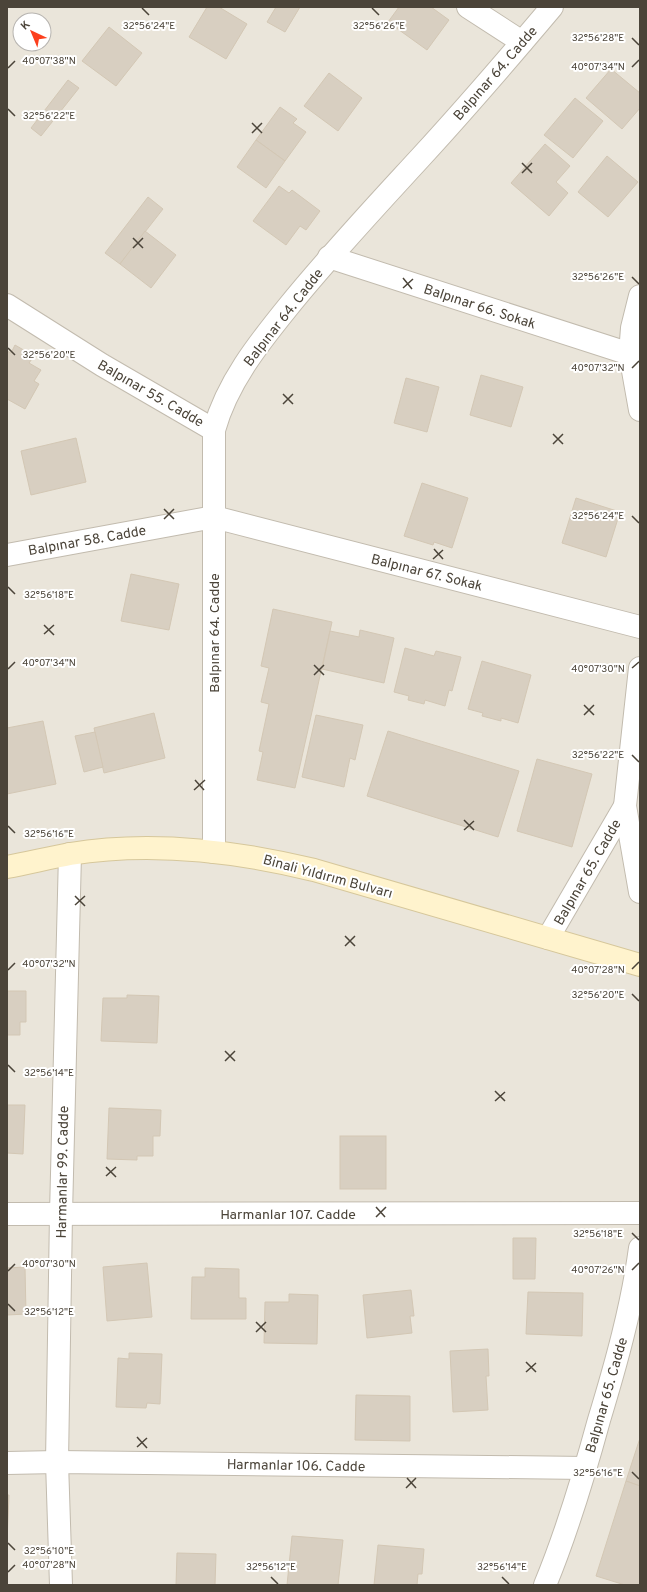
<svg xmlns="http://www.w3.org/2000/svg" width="647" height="1592" font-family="Overpass,sans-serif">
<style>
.residential{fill:#eae5da;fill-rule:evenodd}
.building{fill:#d8cfc1;stroke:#d3c7b4}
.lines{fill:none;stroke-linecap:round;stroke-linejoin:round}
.minor-casing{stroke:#c2bbae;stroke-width:24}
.tertiary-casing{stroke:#c2bbae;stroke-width:24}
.secondary-casing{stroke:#d6c79b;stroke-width:24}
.minor{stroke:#fff;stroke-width:22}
.tertiary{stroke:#fff;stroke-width:22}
.secondary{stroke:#fff3cd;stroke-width:22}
.ticks{fill:none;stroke:#4b4439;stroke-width:1.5}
.labels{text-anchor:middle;stroke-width:4;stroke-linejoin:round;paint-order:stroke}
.street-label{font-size:14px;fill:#4b4439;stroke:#fff}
.ticks-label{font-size:10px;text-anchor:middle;fill:#4b4439;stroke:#fff;stroke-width:4;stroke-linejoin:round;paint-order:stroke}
</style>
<rect width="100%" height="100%" fill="#f6f3ec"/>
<path class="residential" d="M7 7H640V1585H7ZM20 20H44V44H20Z"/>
<g class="building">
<path d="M207 7H219L247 24 226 59 189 37Z"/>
<path d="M276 7H300L285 32 267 22Z"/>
<path d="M399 7H431L449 20 427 50 388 22Z"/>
<path d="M109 27 142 53 116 86 82 61Z"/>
<path d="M611 69 640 93V108L622 129 586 98Z"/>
<path d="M329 73 362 98 338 131 304 106Z"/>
<path d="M68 80 79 88 41 136 31 128Z"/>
<path d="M575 98 603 121 573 158 544 135Z"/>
<path d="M280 107 297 119 293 123 306 132 285 161 256 140Z"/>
<path d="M256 140 285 161 266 188 237 167Z"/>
<path d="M545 144 570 166 556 182 568 193 549 216 511 183Z"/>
<path d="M607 156 638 182 608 217 578 192Z"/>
<path d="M279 186 289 193 292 190 320 211 306 230 300 226 286 245 253 221Z"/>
<path d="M148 197 163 209 120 264 105 253Z"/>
<path d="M145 231 176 255 151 288 120 264Z"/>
<path d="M15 345 34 356 29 363 41 370 34 381 39 384 25 409 7 399V351L11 353Z"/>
<path d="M481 375 523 387 511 427 470 415Z"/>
<path d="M406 378 439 387 427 432 394 423Z"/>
<path d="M76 438 86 482 31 495 21 451Z"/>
<path d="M422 483 468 498 452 548 434 542 433 545 404 536Z"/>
<path d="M576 498 620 512 606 557 562 543Z"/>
<path d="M131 574 179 584 169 630 121 621Z"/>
<path d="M273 609 332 622 295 788 257 780 263 752 259 751 269 704 261 702 269 668 261 666Z"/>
<path d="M360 630 394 638 384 683 322 669 330 631 359 637Z"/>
<path d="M405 648 434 656 436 651 461 657 452 691 449 690 445 706 425 700 424 704 408 700 409 696 394 692Z"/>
<path d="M482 661 531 675 518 723 501 718V721L482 716 483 713 468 709Z"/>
<path d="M154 713 165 758 104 773 94 728Z"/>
<path d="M316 715 363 725 355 760 350 758 344 787 302 777Z"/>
<path d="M43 721 56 784 7 794V728Z"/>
<path d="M388 731 519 771 498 837 367 796Z"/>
<path d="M95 732 103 767 84 772 75 736Z"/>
<path d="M537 759 592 774 572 847 517 831Z"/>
<path d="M7 991H26V1022H20V1035H7Z"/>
<path d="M127 995 159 996 157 1043 101 1041 103 998H127Z"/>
<path d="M7 1105H25L23 1154 7 1153Z"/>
<path d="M109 1108 161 1110 160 1136H153V1156H137V1160L107 1159Z"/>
<rect x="340" y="1136" width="46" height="53"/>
<path d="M513 1238H536L535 1279H513Z"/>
<path d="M147 1263 152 1317 107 1321 103 1267Z"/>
<path d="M25 1267 26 1314 7 1315V1268Z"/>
<path d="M205 1268 239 1269V1298H246V1319H191L192 1277H205Z"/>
<path d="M411 1290 414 1316H410L412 1333 367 1338 363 1295Z"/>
<path d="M528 1292 583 1293 582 1336 526 1334Z"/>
<path d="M289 1294 318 1295 317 1344 264 1343 265 1302H289Z"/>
<path d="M488 1349 489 1376H486L488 1410 453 1412 450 1351Z"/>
<path d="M129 1353 162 1354 160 1404 147 1403 146 1408 116 1407 118 1358 129 1359Z"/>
<path d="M356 1395 410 1396V1441L355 1440Z"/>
<path d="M640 1438V1486L626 1481Z"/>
<path d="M626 1481 640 1486V1585H625L596 1576Z"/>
<path d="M7 1495H9L7 1542Z"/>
<path d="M292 1536 343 1540 338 1585H287Z"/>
<path d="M378 1545 424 1549 422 1574H418L417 1585H374Z"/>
<path d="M177 1553 216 1554 215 1585H176Z"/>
</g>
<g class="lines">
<defs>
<g id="minor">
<path d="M468 7 522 42"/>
<path d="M329 257 630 354"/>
<path d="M640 296 632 328 630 354 640 410"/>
<path d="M7 555 214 517 640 627"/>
<path d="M640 668 625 806 640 892"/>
<path d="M548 938 625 806"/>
<path d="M7 1214 640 1213"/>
<path d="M7 1463 57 1462 586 1468"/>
<path d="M61 1585 57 1462 61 1214 70 854"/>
<path d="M545 1585C567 1532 584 1475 599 1420 616 1364 632 1307 640 1248"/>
</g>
<g id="tertiary">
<path d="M7 305 102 365 214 430"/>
<path d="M214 852V430C227 383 258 344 288 307 330 255 376 206 421 157 466 108 509 58 552 7"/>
</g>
<path id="secondary" d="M7 867C28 863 49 858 70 854 149 841 236 851 314 870L640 965"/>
</defs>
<use href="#minor" class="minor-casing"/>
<use href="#tertiary" class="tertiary-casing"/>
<use href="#secondary" class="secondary-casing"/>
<use href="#minor" class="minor"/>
<use href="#tertiary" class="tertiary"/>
<use href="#secondary" class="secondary"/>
</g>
<path class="ticks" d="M142 8 149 15M372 8 379 15M632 38 639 45M632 67 639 60M8 68 15 61M8 109 15 116M252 123 262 133M252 133 262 123M522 163 532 173M522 173 532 163M133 238 143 248M133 248 143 238M632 277 639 284M403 278 412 289M403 288 413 279M8 348 15 355M632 368 639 361M283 394 293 404M283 404 293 394M553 434 563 444M553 444 563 434M164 509 174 519M632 516 639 523M164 519 174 509M434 549 443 559M433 559 443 550M8 587 15 594M44 625 54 635M44 634 54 625M314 665 324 675M632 668 639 662M8 669 15 662M314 675 324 665M584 705 594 715M584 715 594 705M632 755 639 762M195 780 204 790M194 790 205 780M464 820 474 830M8 826 15 833M464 830 474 821M75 896 85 906M75 905 85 896M345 936 355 946M345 946 355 936M632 969 639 962M8 970 15 963M632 994 639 1001M225 1051 235 1061M225 1061 235 1051M8 1065 15 1072M495 1091 505 1101M495 1101 505 1092M106 1167 116 1177M106 1176 116 1167M376 1207 385 1217M376 1217 386 1207M632 1233 639 1240M632 1270 639 1263M8 1271 15 1264M8 1304 15 1311M256 1322 266 1332M256 1332 266 1322M526 1362 536 1372M526 1372 536 1363M137 1437 147 1448M137 1447 147 1438M632 1472 639 1479M407 1478 416 1488M406 1488 416 1478M8 1543 15 1550M8 1572 15 1565M271 1577 278 1584M502 1577 509 1584"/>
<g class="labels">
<g class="street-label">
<text transform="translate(495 73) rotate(-49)" y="5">Balpınar 64. Cadde</text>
<text transform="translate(480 306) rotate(18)" y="5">Balpınar 66. Sokak</text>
<text transform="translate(283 317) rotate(-52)" y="5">Balpınar 64. Cadde</text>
<text transform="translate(151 393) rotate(30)" y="5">Balpınar 55. Cadde</text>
<text transform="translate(87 540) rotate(-10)" y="5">Balpınar 58. Cadde</text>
<text transform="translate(427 572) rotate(14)" y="5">Balpınar 67. Sokak</text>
<text transform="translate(214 633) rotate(-90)" y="5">Balpınar 64. Cadde</text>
<text transform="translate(587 872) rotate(-60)" y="5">Balpınar 65. Cadde</text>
<text transform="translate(328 876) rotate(15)" y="5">Binali Yıldırım Bulvarı</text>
<text transform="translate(62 1172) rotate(-89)" y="5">Harmanlar 99. Cadde</text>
<text x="288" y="1219">Harmanlar 107. Cadde</text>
<text transform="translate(606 1395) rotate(-74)" y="5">Balpınar 65. Cadde</text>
<text transform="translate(296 1465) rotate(1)" y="5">Harmanlar 106. Cadde</text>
</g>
</g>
<g class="ticks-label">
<text x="149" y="29">32°56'24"E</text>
<text x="379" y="29">32°56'26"E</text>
<text x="598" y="41">32°56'28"E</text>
<text x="49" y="64">40°07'38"N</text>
<text x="598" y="70">40°07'34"N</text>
<text x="49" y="119">32°56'22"E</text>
<text x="598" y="280">32°56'26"E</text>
<text x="49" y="358">32°56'20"E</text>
<text x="598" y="371">40°07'32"N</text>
<text x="598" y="519">32°56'24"E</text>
<text x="49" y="598">32°56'18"E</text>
<text x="49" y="666">40°07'34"N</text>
<text x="598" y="672">40°07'30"N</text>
<text x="598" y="758">32°56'22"E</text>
<text x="49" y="837">32°56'16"E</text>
<text x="49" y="967">40°07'32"N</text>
<text x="598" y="973">40°07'28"N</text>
<text x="598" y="998">32°56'20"E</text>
<text x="49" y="1076">32°56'14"E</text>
<text x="598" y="1237">32°56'18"E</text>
<text x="49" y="1267">40°07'30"N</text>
<text x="598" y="1273">40°07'26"N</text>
<text x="49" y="1315">32°56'12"E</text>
<text x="598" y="1476">32°56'16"E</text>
<text x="49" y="1554">32°56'10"E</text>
<text x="49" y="1568">40°07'28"N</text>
<text x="271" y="1570">32°56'12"E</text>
<text x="502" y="1570">32°56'14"E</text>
</g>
<rect width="647" height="1592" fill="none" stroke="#4b4439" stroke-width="16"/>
<g transform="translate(32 32) rotate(316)"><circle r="19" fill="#ffffff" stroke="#b7b4b0"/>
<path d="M0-3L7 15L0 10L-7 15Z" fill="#fc3f1d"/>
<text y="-6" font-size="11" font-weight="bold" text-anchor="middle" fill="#4b4439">K</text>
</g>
</svg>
